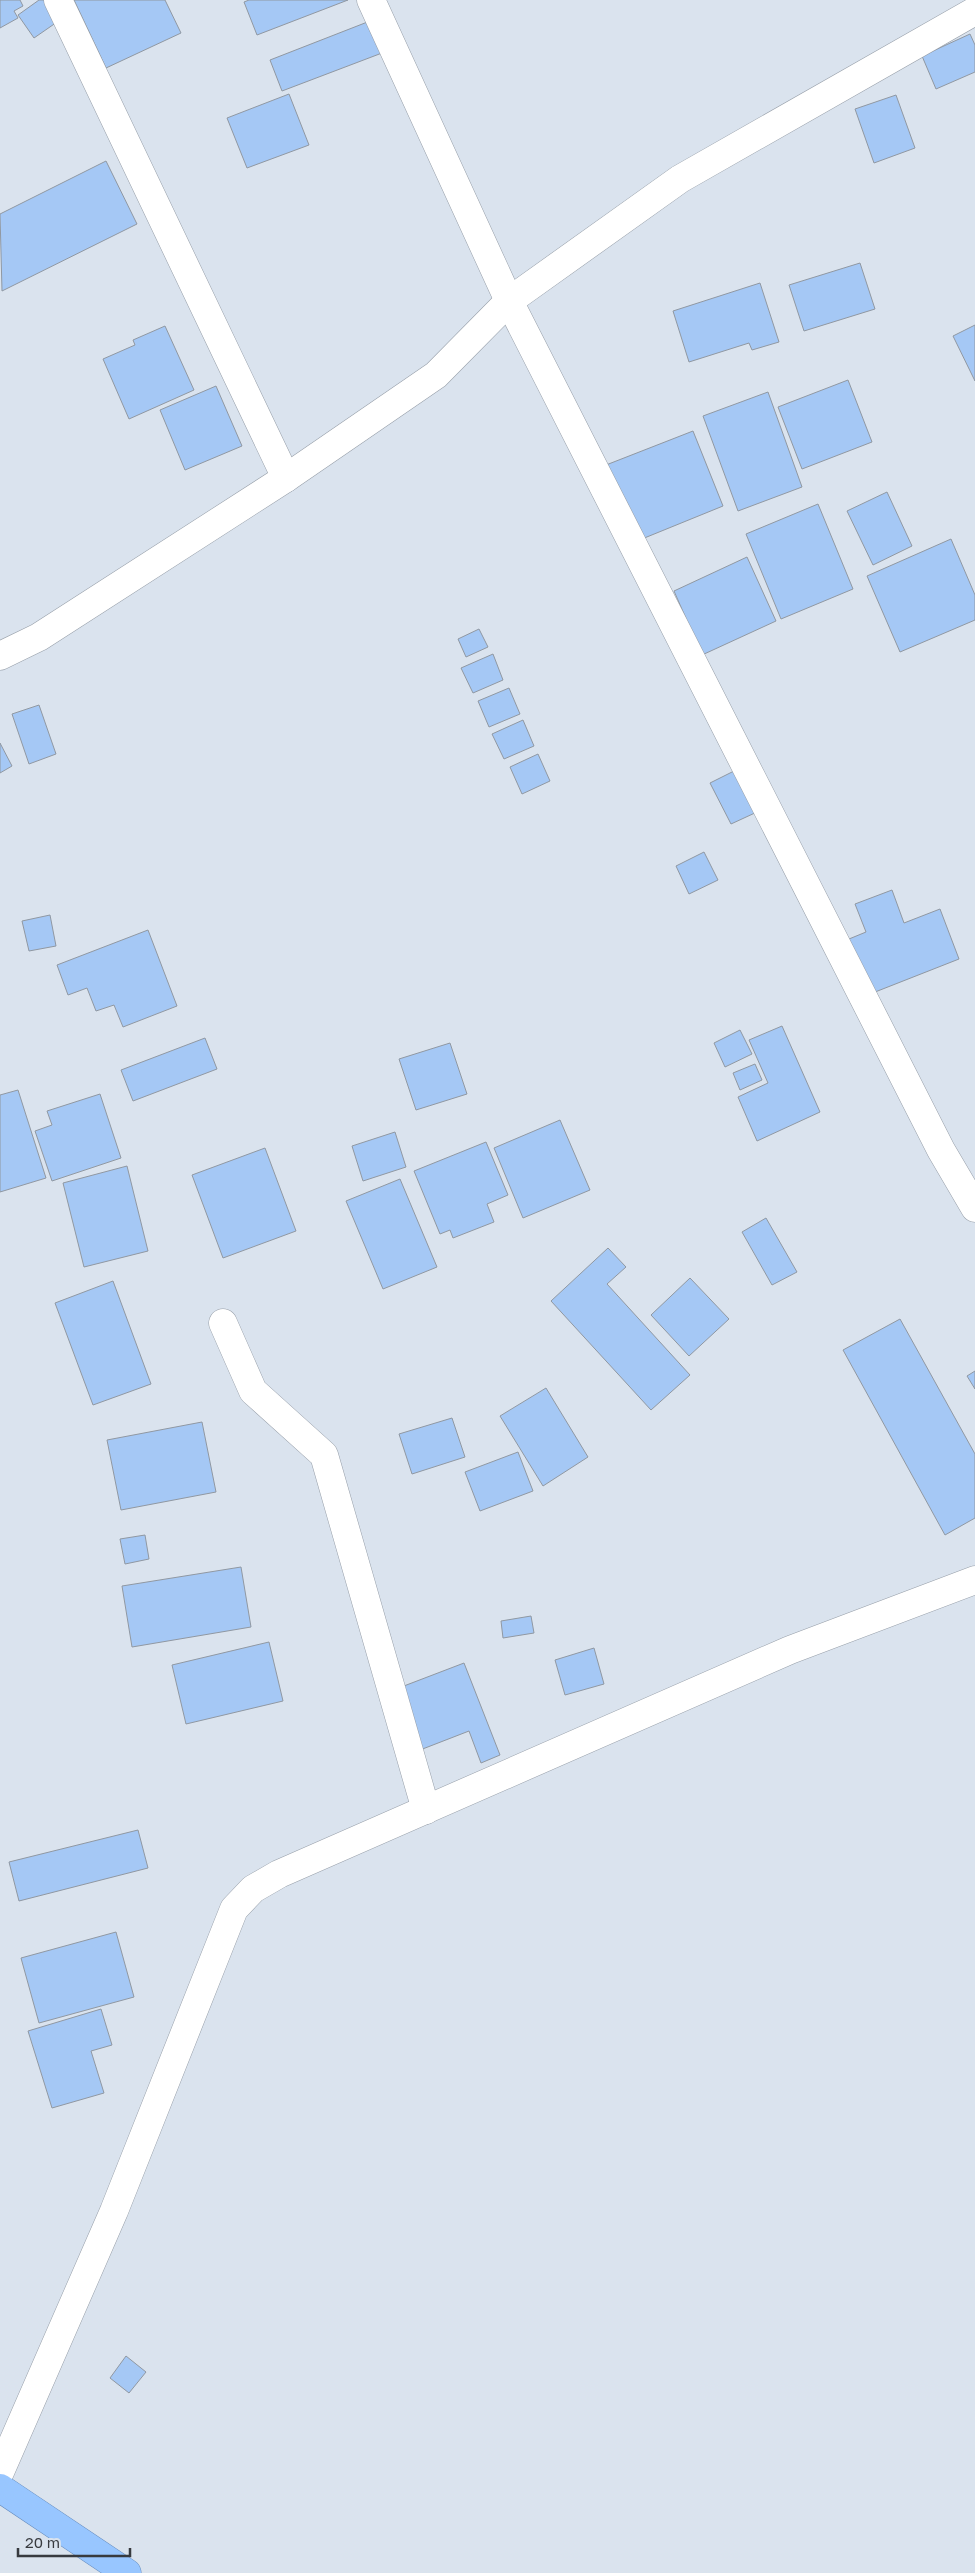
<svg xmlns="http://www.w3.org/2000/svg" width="975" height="2573" font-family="'Golos Text',sans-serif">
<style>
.building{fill:#a5c8f5;stroke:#9098a2}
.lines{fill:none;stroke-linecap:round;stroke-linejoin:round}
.minor-casing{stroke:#979fa9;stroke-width:29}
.trunk-casing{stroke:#658bbc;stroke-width:29}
.minor{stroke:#fff;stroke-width:28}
.trunk{stroke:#98c6ff;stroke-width:28}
</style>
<rect width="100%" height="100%" fill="#dae3ee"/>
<g class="building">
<path d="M0 0H20L23 6 14 11 18 18 0 28Z"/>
<path d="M39 0H45L60 20 34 38 18 15Z"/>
<path d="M74 0H165L181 33 106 68Z"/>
<path d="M249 0H348L257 35 244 2Z"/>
<path d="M370 21 382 53 282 91 270 60Z"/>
<path d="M970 34 975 45V72L936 89 922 56Z"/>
<path d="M289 94 309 145 247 168 227 118Z"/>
<path d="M896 95 915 148 874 163 855 109Z"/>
<path d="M106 161 137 224 2 291 0 214Z"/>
<path d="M860 263 875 309 804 331 789 285Z"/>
<path d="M760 283 779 342 752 350 749 343 689 362 673 311Z"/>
<path d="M975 325V381L953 336Z"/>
<path d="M165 326 194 390 129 419 103 359 135 345 133 340Z"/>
<path d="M848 380 872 442 802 469 778 407Z"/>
<path d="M216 386 242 446 185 470 160 410Z"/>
<path d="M768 392 802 487 738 511 703 416Z"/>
<path d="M693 431 723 506 637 541 606 465Z"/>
<path d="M887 492 912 546 873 565 847 511Z"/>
<path d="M818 504 853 589 781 619 746 534Z"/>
<path d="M951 539 975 595V620L900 652 867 576Z"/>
<path d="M747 557 776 621 702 655 674 591Z"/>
<path d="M479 629 488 647 466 657 458 639Z"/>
<path d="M493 654 503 680 473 693 461 668Z"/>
<path d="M509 688 520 714 489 727 478 701Z"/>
<path d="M39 705 56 754 29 764 12 714Z"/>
<path d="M523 720 534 746 504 759 492 734Z"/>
<path d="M0 743 12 766 0 773Z"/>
<path d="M538 754 550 781 522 794 510 767Z"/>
<path d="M736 770 757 812 731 824 710 783Z"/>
<path d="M704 852 718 880 689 894 676 866Z"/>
<path d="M892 890 904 923 940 909 959 959 870 994 849 939 866 932 855 904Z"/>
<path d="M50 915 56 946 29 951 22 921Z"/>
<path d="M148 930 177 1006 123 1027 114 1005 96 1011 87 988 68 995 57 965Z"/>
<path d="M782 1026 820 1112 757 1141 738 1097 768 1083 749 1040Z"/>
<path d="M740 1030 752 1054 725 1067 714 1043Z"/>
<path d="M205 1038 217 1069 133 1101 121 1070Z"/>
<path d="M450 1043 467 1094 416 1110 399 1059Z"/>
<path d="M755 1064 762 1080 740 1090 733 1073Z"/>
<path d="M18 1090 46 1178 0 1192V1095Z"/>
<path d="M100 1094 121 1158 52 1181 35 1131 52 1125 47 1111Z"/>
<path d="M560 1120 590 1190 523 1218 494 1148Z"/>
<path d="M395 1132 406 1167 363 1181 352 1146Z"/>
<path d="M486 1142 508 1195 487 1204 494 1222 453 1238 450 1230 440 1234 414 1171Z"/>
<path d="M265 1148 296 1231 223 1258 192 1175Z"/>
<path d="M127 1166 148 1251 84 1267 63 1183Z"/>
<path d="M400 1179 437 1267 383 1289 346 1201Z"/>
<path d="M766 1218 797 1272 772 1285 742 1232Z"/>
<path d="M608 1248 626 1267 607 1284 690 1375 651 1410 551 1301Z"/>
<path d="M690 1278 729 1319 689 1356 651 1315Z"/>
<path d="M113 1281 151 1384 93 1405 55 1303Z"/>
<path d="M900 1319 975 1454V1518L945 1535 843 1350Z"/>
<path d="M975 1371V1389L967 1376Z"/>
<path d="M546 1388 588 1457 543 1486 500 1416Z"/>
<path d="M452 1418 465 1457 412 1474 399 1434Z"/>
<path d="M202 1422 216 1492 121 1510 107 1440Z"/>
<path d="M518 1452 533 1491 480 1511 465 1472Z"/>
<path d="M145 1535 149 1559 125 1564 120 1539Z"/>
<path d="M241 1567 251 1627 132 1647 122 1586Z"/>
<path d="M531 1616 534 1633 503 1638 501 1621Z"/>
<path d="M269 1642 283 1701 186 1724 172 1665Z"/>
<path d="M594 1648 604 1684 565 1695 555 1660Z"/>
<path d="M464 1663 500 1755 481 1763 469 1731 420 1750 396 1689Z"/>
<path d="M138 1830 148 1868 19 1901 9 1862Z"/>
<path d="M116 1932 134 1997 39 2023 21 1958Z"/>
<path d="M101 2009 112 2045 91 2051 104 2093 52 2108 28 2031Z"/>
<path d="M126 2356 146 2372 129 2393 110 2378Z"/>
</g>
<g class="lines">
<defs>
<g id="minor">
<path d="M58 0 286 478"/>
<path d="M371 0 509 301 941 1150 975 1208"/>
<path d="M0 656 39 637 286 478 436 375 509 301 680 179 975 11"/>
<path d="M223 1323 253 1391 324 1455 426 1810"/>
<path d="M0 2472 114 2211 234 1909 253 1889 279 1874 790 1650 975 1580"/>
</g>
<path id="trunk" d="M0 2488 127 2573"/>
</defs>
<use href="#minor" class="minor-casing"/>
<use href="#trunk" class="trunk-casing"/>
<use href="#minor" class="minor"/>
<use href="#trunk" class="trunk"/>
</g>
<path d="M18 2548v8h112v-8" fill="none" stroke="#373a3f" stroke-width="2.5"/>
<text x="25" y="2548" font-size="15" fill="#373a3f" stroke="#dae3ee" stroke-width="4" paint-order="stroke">20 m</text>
</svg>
